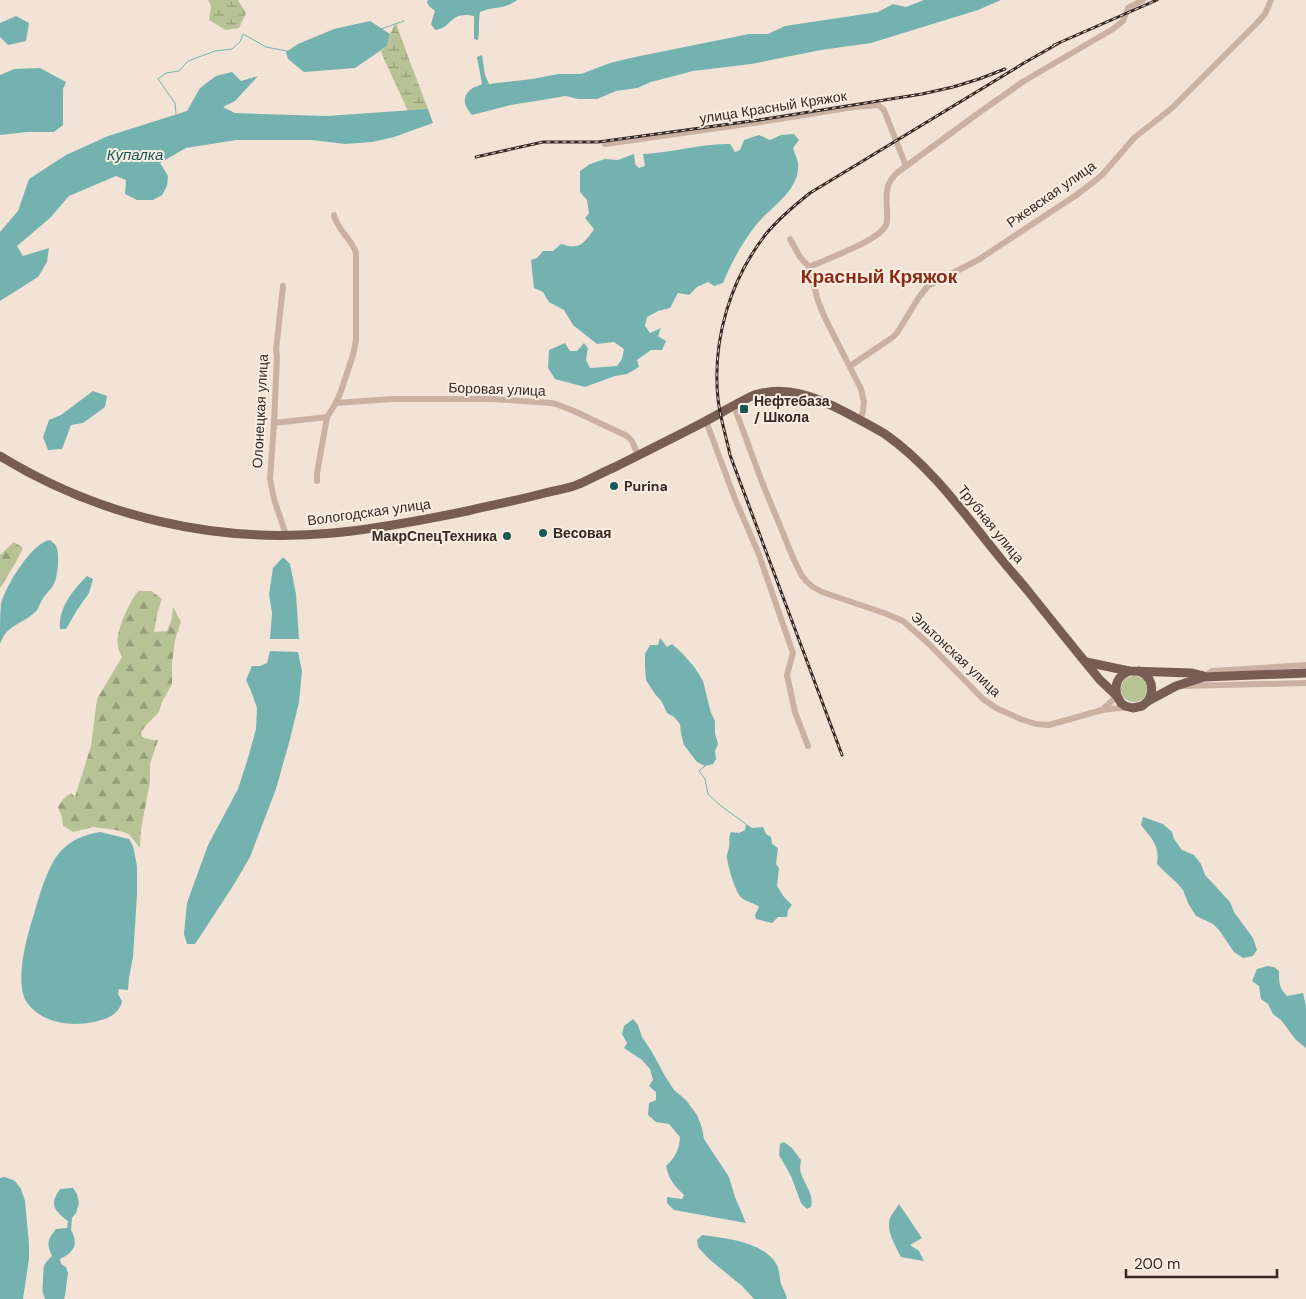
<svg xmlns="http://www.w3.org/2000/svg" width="1306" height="1299" font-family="'DM Sans',sans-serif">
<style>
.grass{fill:#b7c295}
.forest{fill:url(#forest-firs)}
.wetland{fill:url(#wetland-marsh)}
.water{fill:#73b2af}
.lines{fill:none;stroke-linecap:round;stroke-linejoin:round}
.stream{stroke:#73b2af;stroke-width:1}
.minor{stroke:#cbb1a1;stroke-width:6}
.major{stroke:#785d54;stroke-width:9}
.rail-casing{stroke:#352825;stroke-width:3}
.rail{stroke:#faede2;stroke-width:1;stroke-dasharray:4;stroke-linecap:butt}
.poi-dot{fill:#175958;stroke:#faede2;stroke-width:2}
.labels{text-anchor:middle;stroke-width:4;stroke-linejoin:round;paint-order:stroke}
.street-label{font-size:14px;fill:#352825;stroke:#faede2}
.poi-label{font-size:14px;font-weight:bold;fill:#352825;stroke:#faede2;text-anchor:start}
.water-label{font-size:15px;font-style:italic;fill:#175958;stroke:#faede2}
.district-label{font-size:19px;font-weight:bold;fill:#8a2a17;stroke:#faede2}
</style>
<defs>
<pattern id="forest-firs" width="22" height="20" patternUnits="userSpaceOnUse" patternTransform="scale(1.25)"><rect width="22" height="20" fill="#b7c295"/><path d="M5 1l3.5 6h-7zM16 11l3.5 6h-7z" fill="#969e79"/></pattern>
<pattern id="wetland-marsh" width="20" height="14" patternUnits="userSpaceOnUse" patternTransform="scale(1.25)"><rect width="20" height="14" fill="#b7c295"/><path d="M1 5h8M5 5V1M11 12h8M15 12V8" fill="none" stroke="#969e79"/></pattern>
</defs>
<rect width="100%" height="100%" fill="#f3e3d6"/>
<circle class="grass" cx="1134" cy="689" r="13"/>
<g class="forest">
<path d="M14 542 23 548 16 562 0 588V555Z"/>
<path d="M138 591H151L162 599 157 614 154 632 167 631 172 618 173 607 181 622 175 640 172 664V684L162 702 159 712 148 723 141 732 142 737 152 740H158L150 764V782L141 829 140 848 129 834 116 830 93 827 73 832 63 826 62 817 58 807 64 798 71 793 75 797 91 746 97 699 122 657C121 654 118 650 118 646 115 631 129 603 138 591Z"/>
</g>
<g class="wetland">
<path d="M208 0H238L246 13 239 28 226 30 209 20 211 6Z"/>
<path d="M396 23C406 52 417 80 428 109L408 111 384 59 381 51 387 46 390 34Z"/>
</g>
<g class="water">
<path d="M428 0H517C504 10 494 6 480 12 478 22 480 31 478 40L474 39V16C449 11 453 28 435 30L431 24 435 11 429 6 427 2Z"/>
<path d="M924 0H1001L978 10 871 43 821 50 751 64 693 71 651 82 637 88 616 91 597 99H578L566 96 511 105 472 115C465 107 461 98 470 90 473 87 479 86 482 84L477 57 482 55 485 75 489 84 532 79 558 74H581L610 63 635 57 749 34H768L785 26 878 12 893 4 906 7Z"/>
<path d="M16 16 29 23 26 41 8 45 0 37V23Z"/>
<path d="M370 21 390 34 387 46 355 68 304 72 288 59 286 52 298 44 334 29Z"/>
<path d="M40 68 66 82 63 89V125L54 132H27L0 135V75L14 69Z"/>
<path d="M232 72 241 81 258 76 235 101 223 107 235 113 326 116 428 109 433 123 394 137 372 142 345 144 312 140H236L186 148 160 163 168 176 167 186 162 195 153 200H137L125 194 126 180 116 176 69 196 50 218 17 246 23 256 49 248 47 262 38 277 0 301V232L18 211 29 179 66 155 108 136 187 111 200 88 216 76Z"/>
<path d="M794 134 799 140 793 148C794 152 797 158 798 163 801 190 770 207 756 225 742 243 731 263 723 283L714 286 708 282 697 287 689 295 678 293 670 308 658 311 647 317 645 326 650 333 661 328 658 336 666 341 662 350H651L637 360 639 367 627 374 615 376 585 387 555 379 548 368 549 350 565 343 570 351H577L584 343 588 348 586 360 590 368 617 366 622 359 624 349 614 342 597 344 573 325 564 310 549 302 543 292 534 288 531 260 537 258 543 251H553L561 244C579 250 584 244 594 229L585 218 589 213 587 200 580 192V171L590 164 605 159 618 160 634 154 635 164 639 168 645 166 643 154C672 153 701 143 730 144L735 152 740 150 744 140 759 135 770 140 781 135Z"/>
<path d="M93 391 107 396 105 407 83 423 71 425 62 449 48 450 43 437 49 420 61 415Z"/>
<path d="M50 540C52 542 55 544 56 546 60 554 58 576 54 584 51 590 45 594 42 600 40 603 39 607 37 610 24 625 8 622 0 644 0 632 0 615 1 604 5 587 32 542 50 540Z"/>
<path d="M283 557 290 564 296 594 299 639H270L272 613 269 594 273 568Z"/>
<path d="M87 576 93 579 89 593 77 610 66 629H60C58 608 73 590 87 576Z"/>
<path d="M660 638 667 647 672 644 683 654 695 668 703 681 711 713 715 721V733L718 744 715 751 716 759 713 764 705 766 697 762 684 745 681 733 680 724 674 717 667 713 662 702 655 694 646 680 645 667V654L650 645H658Z"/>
<path d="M270 651 298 652 302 671 299 702 290 739 276 789 250 857 233 886 195 944H187L184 934 187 903 208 845 238 789 248 758 256 729 257 708 251 691 246 680 252 666H260L267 663Z"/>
<path d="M1143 817 1163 824 1172 832 1174 839 1182 850 1194 855 1201 864 1205 875 1230 902 1234 912 1253 938 1257 950 1253 956 1243 958 1234 952 1219 930 1213 924 1196 916 1188 903 1183 890 1176 882 1165 872 1157 864C1160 846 1152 839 1141 825Z"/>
<path d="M746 824 752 828 763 827 766 834 771 837 772 844 778 848 776 864 779 868 777 886 784 897 792 905 788 910 787 917H778L772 923 756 919 755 915 759 907C753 902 744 902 739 895 733 885 729 869 727 858 726 854 729 851 729 847 730 841 728 838 731 832L739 833 745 830Z"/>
<path d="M100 832 129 839 133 846 137 866V895L133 957 129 978 128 990 119 989 118 994 122 1001C119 1015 107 1019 94 1022 77 1025 62 1025 46 1018 38 1014 31 1009 26 1001 14 981 28 932 35 911 40 893 48 866 60 852 72 839 84 835 100 832Z"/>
<path d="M1267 966 1274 967 1279 971C1279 983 1279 988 1287 996L1303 993 1306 1006V1048L1296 1040 1281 1020 1273 1014 1268 1004 1261 999 1259 986 1252 981 1257 969Z"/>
<path d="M633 1019 638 1025 642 1037 652 1052 665 1076 674 1090 686 1100 697 1115 702 1128 704 1139 729 1177 735 1197 746 1223 674 1210 667 1203V1197L682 1199 684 1195C674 1185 669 1180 666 1166 675 1158 679 1150 680 1137L669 1124 656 1122 648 1115 649 1103 656 1100V1092L649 1086 653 1080 650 1069 642 1060 624 1048 627 1043 622 1034 624 1026Z"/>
<path d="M784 1142 792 1148 801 1160C801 1163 800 1165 800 1168 801 1181 815 1193 811 1207L807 1209 801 1203 791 1176 779 1155 780 1144Z"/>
<path d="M5 1177 15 1181 21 1189 25 1201 29 1244V1259L23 1299H0V1178Z"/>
<path d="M73 1188 77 1194 79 1203 76 1213 72 1218 71 1230C79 1244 74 1253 60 1259L61 1264 66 1267 68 1273 65 1296 64 1299H45C41 1289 43 1288 43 1278 44 1265 42 1266 52 1256 46 1243 48 1239 56 1229L67 1228 68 1221C54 1211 49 1204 60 1189Z"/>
<path d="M899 1204 922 1238 910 1245 919 1251 924 1261 901 1257C895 1245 886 1231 890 1218 892 1213 897 1208 899 1204Z"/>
<path d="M702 1235C725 1238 765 1242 777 1265 780 1271 779 1278 781 1284 783 1289 786 1294 787 1299H754L742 1286 709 1259 698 1247 697 1240Z"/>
</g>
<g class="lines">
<g class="stream">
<path d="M381 29 404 21"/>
<path d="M176 114 175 103 158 79 166 73 179 71 188 61 215 51 232 49 240 42 243 34 266 47 287 51"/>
<path d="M705 766 699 771 705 779 708 794 721 806 746 824"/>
</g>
<g class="minor">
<path d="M605 144 760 122 854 107 878 105 884 110 906 166"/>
<path d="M790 239 800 257 809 267 818 301 825 318 861 389 864 402 863 411 860 420"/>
<path d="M809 267C826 259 879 241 886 225 888 221 887 215 887 210 886 194 885 183 898 172L980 112 1024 81 1113 29 1123 21 1128 8 1143 0"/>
<path d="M283 286 276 350 277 357 274 423 270 479 274 499 286 535"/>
<path d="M850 366 893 337 897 333 919 297 928 286 978 260 1075 196 1096 180 1103 174 1134 138 1172 108 1257 23 1265 14 1271 0"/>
<path d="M336 403 392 399H492L551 403 556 404 574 411 627 436 632 441 638 455"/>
<path d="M734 406 762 482 794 560 802 576 807 582 813 587 822 592 884 613 903 621 928 643 983 699 996 708 1023 720 1036 724 1049 725 1102 710 1128 707"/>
<path d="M706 421 735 499 758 552 793 653 787 675 795 712 808 746"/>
<path d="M274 423 327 417"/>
<path d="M317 481V473L327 417 336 403 341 391 353 355 356 340V253C352 239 337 230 334 215"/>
<path d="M1204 677 1212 671 1306 665"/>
<path d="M1183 686 1306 683"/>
<path d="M1102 710 1117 696"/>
</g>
<g class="major">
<path d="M0 456C100 517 216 544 333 533 377 529 423 520 467 511 493 505 519 500 545 493 556 490 568 489 579 484 591 479 603 472 615 467 645 452 675 437 704 422 721 413 737 403 754 395 787 385 816 397 845 412 858 419 872 426 885 434 932 467 965 515 1001 559 1010 570 1019 580 1028 591 1052 621 1076 651 1100 680L1117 696 1121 703 1125 706 1133 708 1142 706 1148 701 1176 686 1204 677 1306 673"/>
<path d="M1086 662 1129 671 1192 673 1204 676"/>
<path d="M1139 671C1152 677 1155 689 1148 701"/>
<path d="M1117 696C1114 684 1118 676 1129 671"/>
</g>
<defs>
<g id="rail">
<path d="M1054 45 1157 0"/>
<path d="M476 157 543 142H598L759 120 922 94 953 87 979 79 1005 69"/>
<path d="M842 755 730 455C726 436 720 417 718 399 712 340 730 280 766 234 779 218 795 205 810 193L1024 63 1059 43"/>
</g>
</defs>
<use href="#rail" class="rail-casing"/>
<use href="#rail" class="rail"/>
</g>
<g class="poi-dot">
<rect x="739" y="404" width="10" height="10" rx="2.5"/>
<circle cx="614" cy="486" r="5"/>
<circle cx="543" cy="533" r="5"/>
<circle cx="507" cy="536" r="5"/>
</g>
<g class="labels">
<g class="street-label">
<text transform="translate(773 107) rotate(-9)" y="5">улица Красный Кряжок</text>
<text transform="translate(1051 194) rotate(-35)" y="5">Ржевская улица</text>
<text transform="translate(497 389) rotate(2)" y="5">Боровая улица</text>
<text transform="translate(260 411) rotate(-87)" y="5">Олонецкая улица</text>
<text transform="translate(369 512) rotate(-8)" y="5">Вологодская улица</text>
<text transform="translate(991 524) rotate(51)" y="5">Трубная улица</text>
<text transform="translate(956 654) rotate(43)" y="5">Эльтонская улица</text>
</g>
<g class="poi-label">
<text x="754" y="406">Нефтебаза<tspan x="754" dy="16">/ Школа</tspan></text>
<text x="624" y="491">Purina</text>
<text x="553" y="538">Весовая</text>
<text x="497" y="541" text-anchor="end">МакрСпецТехника</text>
</g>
<g class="water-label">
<text x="135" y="160">Купалка</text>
</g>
<g class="district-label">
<text x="879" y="283">Красный Кряжок</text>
</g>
</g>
<path d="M1126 1269v8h151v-8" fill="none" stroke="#352825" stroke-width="2.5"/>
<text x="1134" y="1269" font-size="15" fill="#352825" stroke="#faede2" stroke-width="4" paint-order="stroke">200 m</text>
</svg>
